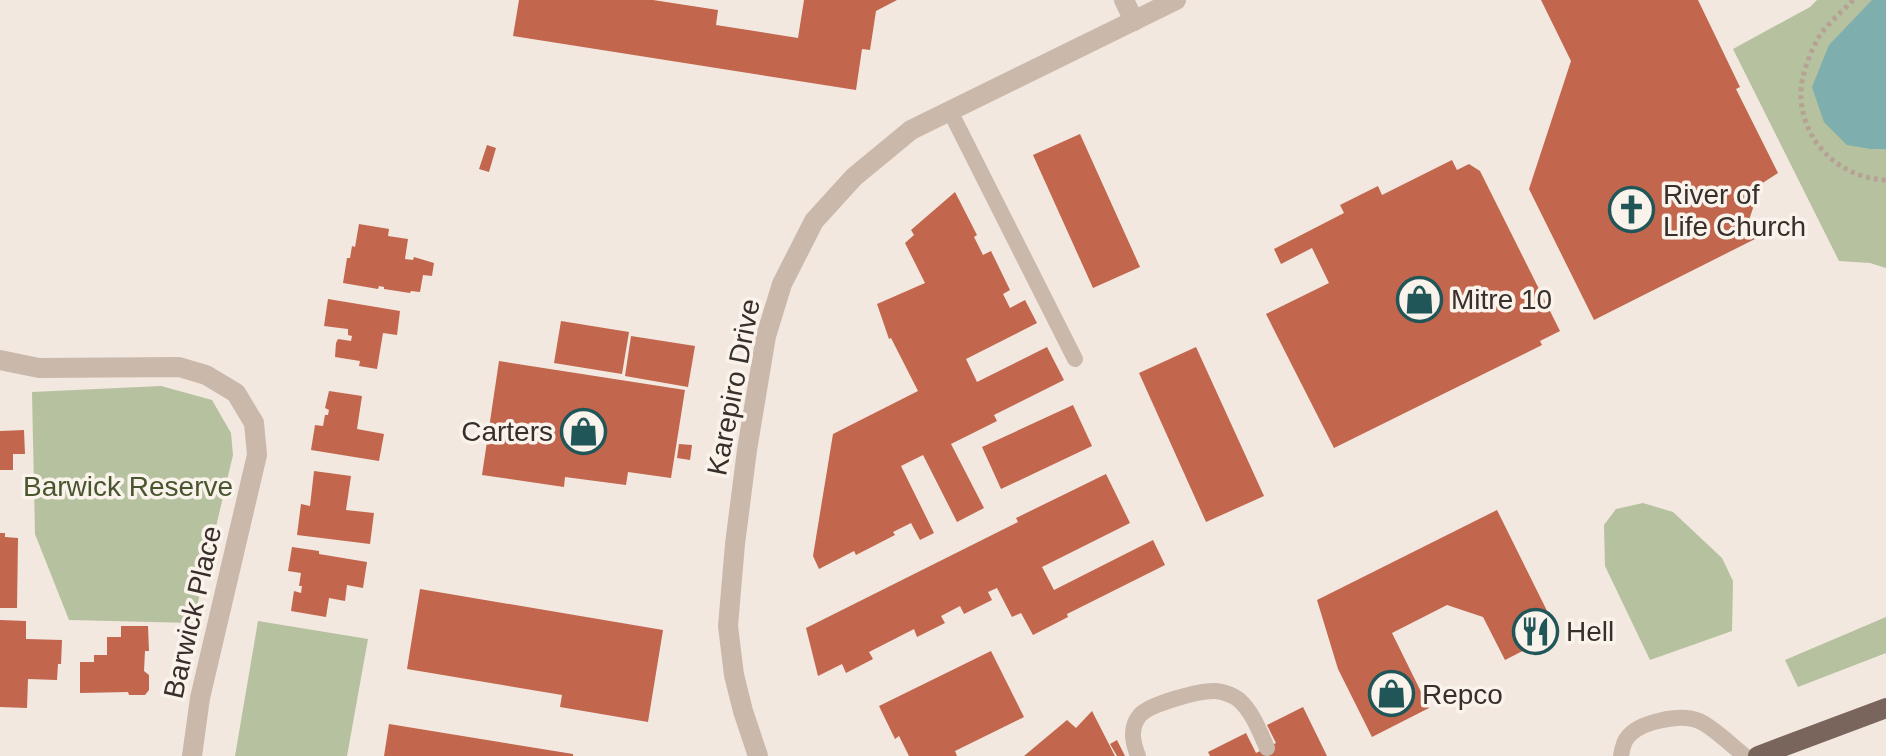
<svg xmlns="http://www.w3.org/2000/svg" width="1886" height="756" font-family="Helvetica,sans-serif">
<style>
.green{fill:#b6c19f}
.water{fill:#7eaeae}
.building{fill:#c2664d}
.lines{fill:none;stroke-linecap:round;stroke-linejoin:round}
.path{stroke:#b6a295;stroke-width:5;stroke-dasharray:4 4;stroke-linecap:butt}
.lane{stroke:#cab8ab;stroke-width:16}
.street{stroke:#cab8ab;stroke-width:20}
.primary{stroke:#79655c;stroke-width:20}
.labels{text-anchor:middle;stroke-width:7;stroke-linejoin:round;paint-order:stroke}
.poi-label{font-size:28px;fill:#382e2a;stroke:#faf3eb;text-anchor:start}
.street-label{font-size:28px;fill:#382e2a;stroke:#faf3eb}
.park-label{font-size:28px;fill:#48552e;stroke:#faf3eb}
</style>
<rect width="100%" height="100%" fill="#f2e8df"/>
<g class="green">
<path d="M1817 0H1886V268L1870 263 1839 261 1733 49 1810 7Z"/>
<path d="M161 386 212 400 231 433 233 455 193 623 69 620 35 534 32 392Z"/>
<path d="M1643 503 1673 512 1722 558 1733 581 1732 631 1650 660 1605 566 1604 525 1616 509Z"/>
<path d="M1886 617V653L1798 687 1785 660Z"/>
<path d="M258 621 368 639 347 756H235Z"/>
</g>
<path class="water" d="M1872 0H1886V149H1871L1847 145 1824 122 1812 87 1829 45Z"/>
<g class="building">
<path d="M519 0H653L718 10 716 25 798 38 804 0H897L876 11 870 50 862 49 856 90 513 36Z"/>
<path d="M1541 0H1698L1740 87 1736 89 1778 173 1761 184 1748 223 1755 239 1594 320 1529 189 1571 61Z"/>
<path d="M1080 134 1140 267 1093 288 1033 155Z"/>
<path d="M487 145 496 148 489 172 479 169Z"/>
<path d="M1452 160 1457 170 1469 164 1480 171 1560 331 1540 341 1542 345 1334 448 1266 314 1329 283 1312 248 1281 264 1274 249 1344 213 1340 205 1378 186 1382 195Z"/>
<path d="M955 192 977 235 974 237 983 255 991 251 1010 290 1003 294 1010 308 1025 300 1037 323 966 359 977 382 1047 347 1064 380 994 415 997 421 951 444 984 508 957 522 923 455 901 466 934 533 920 540 911 523 893 532 895 535 856 555 854 551 819 569 813 556 833 434 918 391 891 338 889 339 877 304 925 283 905 243 914 235 911 230Z"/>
<path d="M359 224 389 229 388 236 408 239 405 259 413 260 414 257 434 263 432 276 423 275 420 292 411 291 410 293 384 289V287L379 286 378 289 343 283 347 258H350L352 246 355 247Z"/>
<path d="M328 299 400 311 397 335 383 333 377 369 359 366 360 361 335 357 336 343 338 339 351 341 352 336 348 335V329L324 326Z"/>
<path d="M561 321 629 332 622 374 554 363Z"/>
<path d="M631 336 695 346 688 387 625 376Z"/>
<path d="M1196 347 1264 496 1206 522 1139 373Z"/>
<path d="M499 361 685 390 671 478 628 472 626 485 565 477 564 487 482 475Z"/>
<path d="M329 391 362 396 357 429 384 434 379 461 311 450 315 425 323 426 325 415H328L329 410 325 408Z"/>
<path d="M1073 405 1092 446 1001 489 982 447Z"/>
<path d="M24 430 25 454H13V470H0V431Z"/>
<path d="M679 444 692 445 690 460 677 458Z"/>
<path d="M314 471 351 476 346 510 374 513 370 544 297 535 301 504 310 506Z"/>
<path d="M1106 474 1130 523 1042 567 1054 590 1153 540 1165 565 1067 614 1068 617 1033 635 1021 613 1012 617 997 588 988 592 992 600 964 614 960 606 941 616 945 623 917 637 914 629 869 652 873 659 846 673 842 664 818 676 806 628 1018 522 1016 518Z"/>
<path d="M1497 510 1558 633 1505 660 1483 617 1447 605 1392 633 1429 708 1372 737 1338 669 1317 600Z"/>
<path d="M0 533H5V537L18 538 17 608H0Z"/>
<path d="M292 547 319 551V554L367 562 363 588 347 585 345 601 329 598 326 617 291 611 294 591 301 593 302 586H299L301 573 288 571Z"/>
<path d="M420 589 663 630 648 722 560 707 562 695 407 669Z"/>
<path d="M0 620 26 621V639L62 640 61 664H58L57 680 28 679 27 708 0 707Z"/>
<path d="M121 626H148L149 651H145L144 671 149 675V690L145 695H129L128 692 80 693V662H94V655H107V637H121Z"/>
<path d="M991 651 1024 717 955 751 957 756H909L899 736 895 739 879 706Z"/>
<path d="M1303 707 1327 756H1210L1208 752 1246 733 1256 753 1276 743 1267 725Z"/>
<path d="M1092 711 1115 756H1024L1067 720 1076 728Z"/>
<path d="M389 724 573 754V756H384Z"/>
<path d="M1117 740 1125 756H1117L1110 744Z"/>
</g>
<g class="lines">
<path class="path" d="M1853 0C1841 13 1823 27 1816 42 1809 56 1802 74 1801 90 1799 139 1838 178 1886 180"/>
<g class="lane">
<path d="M950 111 1075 359"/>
<path d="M1138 756C1133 743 1129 728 1140 715 1150 704 1200 690 1216 691 1223 692 1233 695 1239 700 1252 711 1260 732 1267 748"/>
<path d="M1621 756C1622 750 1623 743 1627 738 1638 722 1681 713 1699 721 1712 726 1732 746 1745 756"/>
</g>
<g class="street">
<path d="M1124 0 1134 21"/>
<path d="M0 360 39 368 179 367 206 375 236 393 254 423 257 455 200 698 192 756"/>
<path d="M758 756 743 711 734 675 728 626 735 544 747 450 766 336 782 284 814 221 854 177 911 130 1176 0"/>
</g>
<path class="primary" d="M1758 756 1886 708"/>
</g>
<defs>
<symbol id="church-ring" viewBox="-11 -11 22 22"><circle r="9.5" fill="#faf3eb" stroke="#205658" stroke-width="1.5"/><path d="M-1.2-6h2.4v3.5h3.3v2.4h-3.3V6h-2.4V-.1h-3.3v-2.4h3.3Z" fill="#205658"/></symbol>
<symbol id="shop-ring" viewBox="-11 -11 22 22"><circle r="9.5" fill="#faf3eb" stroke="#205658" stroke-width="1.5"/><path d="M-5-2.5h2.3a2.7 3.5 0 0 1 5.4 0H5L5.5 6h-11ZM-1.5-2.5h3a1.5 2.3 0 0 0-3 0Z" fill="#205658"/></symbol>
<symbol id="restaurant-ring" viewBox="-11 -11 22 22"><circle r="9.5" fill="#faf3eb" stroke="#205658" stroke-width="1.5"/><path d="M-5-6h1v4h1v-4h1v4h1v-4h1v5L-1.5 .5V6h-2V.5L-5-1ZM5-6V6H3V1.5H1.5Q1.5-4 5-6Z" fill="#205658"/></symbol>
</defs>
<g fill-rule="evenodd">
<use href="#church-ring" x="1606" y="184" width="51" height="51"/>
<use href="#shop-ring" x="1394" y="274" width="51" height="51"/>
<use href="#shop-ring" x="558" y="406" width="51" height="51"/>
<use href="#restaurant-ring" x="1510" y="606" width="51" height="51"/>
<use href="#shop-ring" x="1366" y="668" width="51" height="51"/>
</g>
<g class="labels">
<g class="poi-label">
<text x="1663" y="204">River of<tspan x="1663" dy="32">Life Church</tspan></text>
<text x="1451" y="309">Mitre 10</text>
<text x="553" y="441" text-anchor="end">Carters</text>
<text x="1566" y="641">Hell</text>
<text x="1422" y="704">Repco</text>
</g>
<g class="street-label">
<text transform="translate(733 387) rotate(-79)" y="10">Karepiro Drive</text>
<text transform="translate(192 612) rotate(-77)" y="10">Barwick Place</text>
</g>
<g class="park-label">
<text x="128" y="496">Barwick Reserve</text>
</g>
</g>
</svg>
